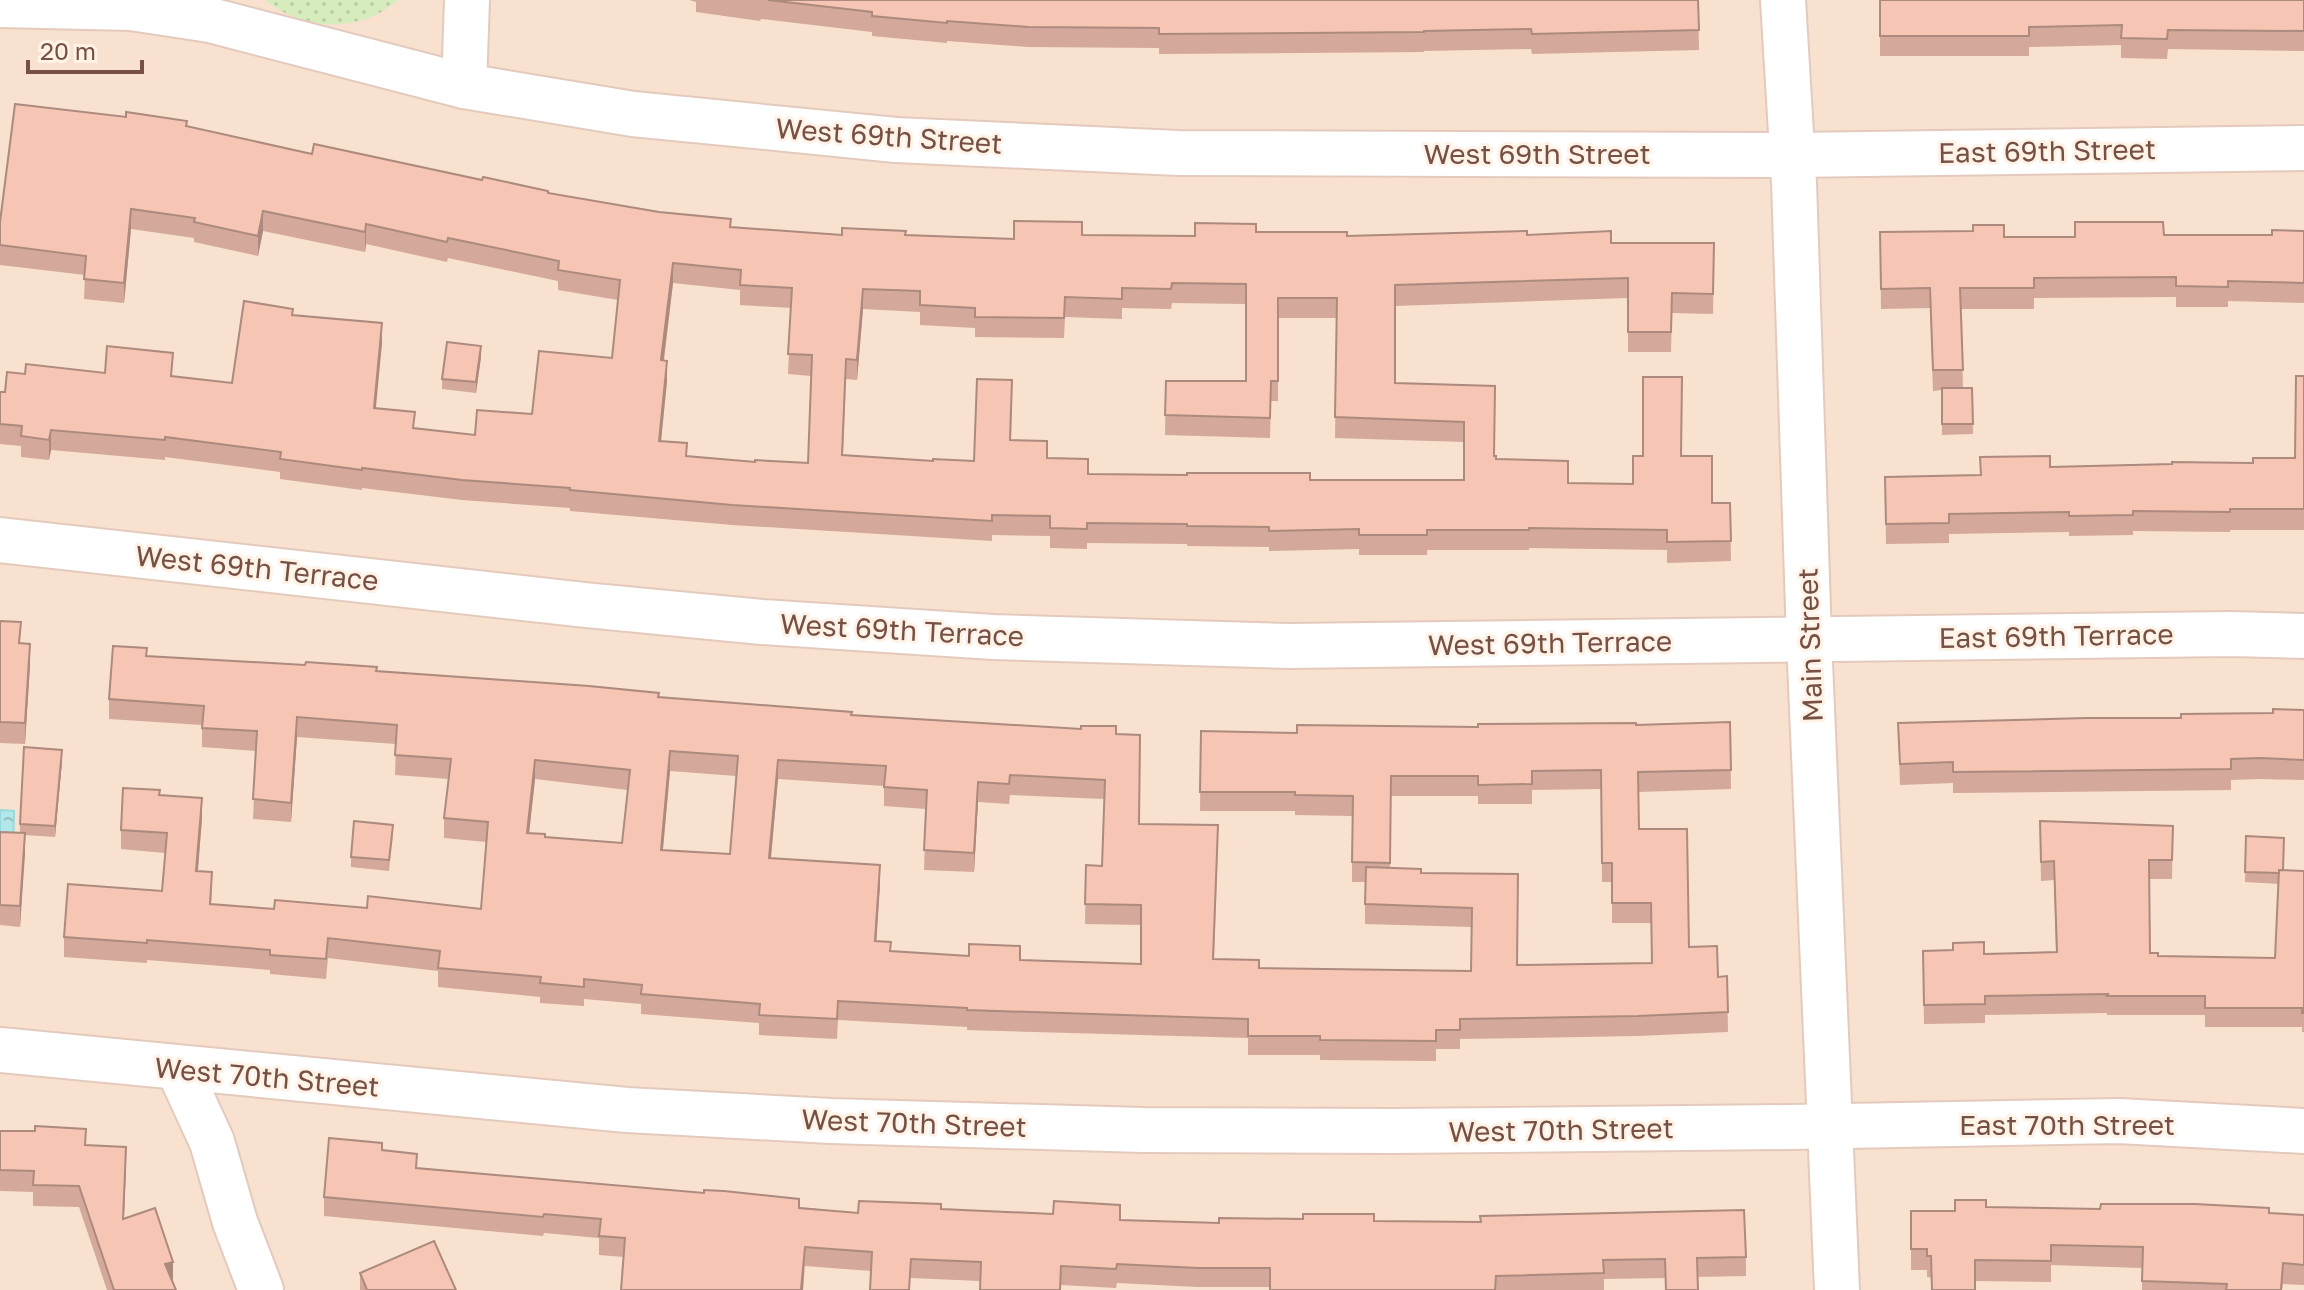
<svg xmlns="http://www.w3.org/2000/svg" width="2304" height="1290" font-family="'Golos Text',sans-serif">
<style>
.residential{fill:#f8e1cf}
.grass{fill:url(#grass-dots)}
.water{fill:url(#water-ripples);stroke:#97dadb;stroke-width:2}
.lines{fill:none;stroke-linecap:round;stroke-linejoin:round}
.minor-casing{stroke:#e4cabd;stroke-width:48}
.minor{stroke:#fff;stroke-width:44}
.wall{fill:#d4a99b;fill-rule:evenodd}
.shaded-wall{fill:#ac8a7e}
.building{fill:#f6c5b4;stroke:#ac8a7e;stroke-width:2;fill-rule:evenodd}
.labels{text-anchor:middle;stroke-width:6;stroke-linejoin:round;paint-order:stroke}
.street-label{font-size:28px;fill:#765045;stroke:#fff2e6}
</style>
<defs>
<pattern id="grass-dots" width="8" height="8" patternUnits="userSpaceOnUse" patternTransform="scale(2)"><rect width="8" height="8" fill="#d6ecbc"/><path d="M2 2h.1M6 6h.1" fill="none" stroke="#bbcca3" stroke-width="1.8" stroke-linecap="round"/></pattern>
<pattern id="water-ripples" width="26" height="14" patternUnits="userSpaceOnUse" patternTransform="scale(2)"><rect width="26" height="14" fill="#b2e8e9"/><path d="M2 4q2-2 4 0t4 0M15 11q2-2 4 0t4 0" fill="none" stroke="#95bebf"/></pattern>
</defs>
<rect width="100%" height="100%" fill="#feeede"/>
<rect class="residential" x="0" y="0" width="2304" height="1290"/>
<path class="grass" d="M265 0H398C360 34 303 31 265 0Z"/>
<path class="water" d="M0 810 14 811 13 847 0 846Z"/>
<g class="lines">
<defs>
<g id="minor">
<path d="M1783 0 1794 183 1809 639 1837 1290"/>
<path d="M0 5 131 8 210 20 464 86 633 114 896 140 1178 153 1791 155 2304 148"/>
<path d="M464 86 467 0"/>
<path d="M0 540 585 605 762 622 993 637 1289 646 2230 634 2304 636"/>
<path d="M0 1050 627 1110 831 1121 1143 1130 1393 1131 1791 1127 2119 1121 2304 1131"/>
<path d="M178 1068 212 1142 235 1222 261 1290"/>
</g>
</defs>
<use href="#minor" class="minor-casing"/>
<use href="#minor" class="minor"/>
</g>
<g class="wall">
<path d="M689 0H1698L1699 50 1532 54 1531 49 1424 51V52L1159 54V48L1028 47 947 41V43L872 36V32L761 19 760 21 696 12V2Z"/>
<path d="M1880 0H2304V51L2168 49 2167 59 2121 58V45L2029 47V56H1880Z"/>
<path d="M126 117 187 126 312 154 482 180 731 227 842 235H906L1014 239 1082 235 1195 236 1256 232 1347 236 1527 235 1611 243H1714L1713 314 1672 313 1671 352H1628V298L1395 306V383L1495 386 1494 456 1496 459 1568 483 1633 484 1682 456 1712 503H1730L1731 561 1667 563V550L1529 548V550H1427V555H1359V549L1269 551V547L1187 546V544L1087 543V549L1050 548V536L992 535V541L732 525 570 511V508L462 500 362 488V490L280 479V472L165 457V460L51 450 49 460 21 457V446L0 444V392H5L25 374 105 373 173 376 232 383 293 315 382 343 375 408 415 428 475 435 532 414 612 358 618 300 558 290V281L448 258 447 262 366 244 365 252 263 231 258 256 194 242V238L131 229 124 303 84 299 85 275 0 265V222ZM673 283 740 290V305L791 308 788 374 811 376 808 463 755 462 687 456 661 441 667 381 664 361ZM1172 303 1246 304V381H1166L1165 435 1270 438 1271 401H1278V318H1337L1335 438 1464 442V480H1310L1088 474 1047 458 1011 440 1012 400 974 461H933L843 455 846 379 857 380 863 309 920 312V325L975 328V337L1064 338 1065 317 1122 319V308L1171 309Z"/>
<path d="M2304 231V303L2228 301V307H2176V297L2034 298V309H1961L1963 388H1972L1973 434 1942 435V390L1933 391 1930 308 1881 309 1880 232 2004 237H2075L2164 235H2272Z"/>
<path d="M481 357 476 393 442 389V379Z"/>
<path d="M2304 376V530H2230V532L2133 531V535L2069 536V532L1949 534V543L1886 544 1885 477 1980 475 2050 467 2253 463 2295 458Z"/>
<path d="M0 621 21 643 30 665 25 744 0 743Z"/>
<path d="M147 656 377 671 851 715 1116 734 1139 824 1218 844 1214 959 1259 968 1471 971 1472 927 1365 924V882H1352V816L1295 815V811H1200L1201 731 1297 733 1730 722 1731 789 1639 792V829L1689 947 1718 977 1727 976 1728 1032 1638 1036 1460 1039V1049H1436V1061L1320 1060V1055H1248V1038L967 1030V1027L838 1020 837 1039 759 1035V1023L641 1014V1004L584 999V1006L540 1003V997L438 987V971L328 958 326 979 270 974V970L147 960V963L64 957V937L162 891 165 853 121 849V830L160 795 202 818 198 871 212 892 211 904 274 909 367 908 481 909 486 842 444 838V818L449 779 395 775 396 744 297 737 291 822 253 819 256 751 202 747V725L109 719V699ZM670 771 736 776 730 854 663 850ZM535 779 628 790 622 843 545 837 529 833ZM778 779 884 786V806L926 809 924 870 974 872 978 802 1009 804 1010 795 1104 799 1102 866 1086 865 1085 924 1141 925V964L1020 960 891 951 876 941 880 885 771 858ZM1601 789 1602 882H1612V923H1651V963L1517 965 1518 874 1421 873 1390 868 1391 796H1478V804H1532V790Z"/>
<path d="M2304 710V780L2261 779 2231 780V790L1953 793V783L1900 785 1898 723 2181 718 2273 713Z"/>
<path d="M62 761 55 837 25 835 20 927 0 925V832L20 833V824Z"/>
<path d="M2040 821 2173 826 2172 879H2149L2150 953 2158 956 2275 958 2279 884 2245 882 2246 836 2283 870 2304 871V1032H2302V1027H2205V1015H2107V1013L1985 1015V1023L1924 1024 1923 951 1984 954 2056 952 2054 880 2041 881Z"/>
<path d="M393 835 389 871 351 867V857Z"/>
<path d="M0 1131 86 1145 126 1167 124 1218 173 1282 176 1290H107L79 1207 33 1206V1192L0 1191Z"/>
<path d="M382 1150 417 1168 858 1213 941 1209 1120 1220 1219 1223 1374 1221 1746 1257V1276L1697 1277 1698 1290H1665V1278L1604 1279V1290H1270V1287H1198L1117 1283 1116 1288 1061 1285V1290H980V1281L911 1278 871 1271 805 1266 803 1290H621L624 1257 599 1255V1238L544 1233 543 1236 324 1216V1197Z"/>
<path d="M1986 1207 2269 1213 2304 1215V1285L2283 1284 2282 1290H2142V1268L2051 1265V1282L1975 1281 1927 1277V1270H1911V1211H1955Z"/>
<path d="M360 1273 456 1290H360Z"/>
</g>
<g class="shaded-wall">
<path d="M131 209V229L124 303V283Z"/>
<path d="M263 211V231L258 256V236Z"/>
<path d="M366 224V244L365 252V232Z"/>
<path d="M673 263V283L661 380V360Z"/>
<path d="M863 289V309L857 380V360Z"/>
<path d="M382 323V343L374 428V408Z"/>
<path d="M481 346V357L476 393V382Z"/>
<path d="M667 361V381L659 461V441Z"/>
<path d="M51 430V450L49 460V440Z"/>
<path d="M30 644V665L25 744V723Z"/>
<path d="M297 717V737L291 822V803Z"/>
<path d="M62 750V761L55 837V826Z"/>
<path d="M670 751V771L661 869V850Z"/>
<path d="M535 760V779L527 852V833Z"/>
<path d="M778 760V779L769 878V858Z"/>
<path d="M978 782V802L974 872V853Z"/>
<path d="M202 798V818L196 891V871Z"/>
<path d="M25 833V854L20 927V906Z"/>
<path d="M880 865V885L875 961V941Z"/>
<path d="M126 1147V1167L123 1239V1219Z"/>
<path d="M805 1247 803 1290H801Z"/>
<path d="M173 1262V1282L165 1264Z"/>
</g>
<g class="building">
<path d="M768 0H1698L1699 30 1532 34 1531 29 1424 31V32L1159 34V28L1028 27 947 21V23L872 16V12Z"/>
<path d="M1880 0H2304V31L2168 30 2167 39 2121 38 2122 25 2029 27V36H1880Z"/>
<path d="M15 104 126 117V112L187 121 186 126 312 154 314 144 482 180 483 177 548 191V193L659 212 731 219 730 227 842 235V228L906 231 905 235 1014 239V221L1082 222V235L1195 236V223L1256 224V232H1347V236L1527 231V235L1611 231V243H1714L1713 294 1672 293 1671 332H1628V278L1395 285V383L1495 386 1494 456H1496V459L1568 461V483L1633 484V456H1643V377H1682L1681 456H1712V503H1730L1731 541 1667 542V530L1529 528V530H1427V535H1359V529L1269 531V527L1187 526V524L1087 523V529L1050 528V516L992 515V521L732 505 570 490V488L462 480 362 468V470L280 459 281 452 165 437V440L51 430 49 440 21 436 22 426 0 424V392H5L7 372 25 374 26 364 105 373 107 346 173 353 171 376 232 383 244 301 293 309 292 315 382 323 374 408 415 412 413 428 475 435 477 410 532 414 539 351 612 358 620 280 558 270 559 261 448 238 447 242 366 224 365 232 263 211 258 236 194 222 195 218 131 209 124 283 84 279 86 256 0 245V222ZM673 263 741 270 740 285 792 288 788 354 812 355 808 463 755 460V462L686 456 687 443 659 441 667 361 661 360ZM1172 283 1246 284V381H1166L1165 415 1270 418 1271 381H1278V298H1337L1335 417 1464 422V480H1310V473H1187V475L1088 474V459L1047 458V441L1010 440 1012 380 977 379 974 461 933 459V461L842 455 846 359 857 360 863 289 920 291V305L975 308V317L1064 318 1065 297 1122 299V288L1171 289Z"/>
<path d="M2075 222H2163L2164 235H2272V230L2304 231V283L2228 281V287L2176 286V277L2034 278V288H1960L1963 370H1933L1930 288 1881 289 1880 232 1973 231V225H2004V237H2075Z"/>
<path d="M447 342 481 346 476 382 442 379Z"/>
<path d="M2296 376H2304V509H2230V512L2133 511V515L2069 516V512L1949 514V523L1886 524 1885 477 1981 475 1980 457 2050 456V467L2172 464V462L2253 463V458H2295Z"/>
<path d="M1942 388H1972L1973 424H1942Z"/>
<path d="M0 621 21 622 19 643 30 644 25 723 0 722Z"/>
<path d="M113 646 147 648 146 656 305 665 306 662 377 667 376 671 589 686 659 693 658 697 852 712 851 715 1081 729V726H1116V734L1140 735 1139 824 1218 825 1213 959 1259 960V968L1471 971 1472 908 1365 904 1366 867 1421 869V873L1518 874 1517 965 1652 963 1651 903H1612V863H1602L1601 770 1532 771V784L1478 785V776H1391L1390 863 1352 862 1353 796 1295 795V792H1200L1201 731 1297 733V725L1478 727V724L1636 723V725L1730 722 1731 770 1638 772 1639 829H1687L1689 947 1717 946 1718 977 1727 976 1728 1012 1638 1016 1460 1019V1030H1436V1041L1320 1040V1036H1248V1019L967 1010V1008L838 1001 837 1019 759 1015 760 1004 641 994 642 985 584 979V987L540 983 541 977 438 968 440 951 328 938 326 959 270 955V950L147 940V943L64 937 68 884 162 891 167 833 121 830 123 788 160 790 159 795 202 798 196 871 212 872 210 904 274 909 275 900 367 908 368 896 481 909 488 822 444 818 451 759 395 755 397 725 297 717 291 803 253 799 257 731 202 728 204 706 109 699ZM670 751 738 756 730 854 661 850ZM535 760 630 770 622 843 545 837V834L527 833ZM778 760 886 766 884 787 927 790 924 850 974 853 978 782 1009 784 1010 775 1105 780 1102 866 1086 865 1085 904 1141 905V964L1020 960V946L969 944V956L890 951 891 942 875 941 880 865 769 858Z"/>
<path d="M2273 709 2304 710V760L2261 758 2231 759V769L1953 772V762L1900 764 1898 723 2086 718H2181V714L2273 713Z"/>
<path d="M24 747 62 750 55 826 20 824Z"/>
<path d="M354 821 393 825 389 860 351 857Z"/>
<path d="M2040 821 2173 826 2172 860H2149L2150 953H2158V956L2275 958 2279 870 2304 871V1013H2302V1008H2205V996H2107L2108 994 1985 996V1004L1924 1005 1923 951 1953 950V943L1984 942V954L2057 952 2054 861 2041 862Z"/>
<path d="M0 832 25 833 20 906 0 905Z"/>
<path d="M2246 836 2284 838 2283 870H2279V873L2245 872Z"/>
<path d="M35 1126 86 1129 85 1145 126 1147 123 1219 155 1208 173 1262 165 1264 176 1290H114L79 1186 33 1185 34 1171 0 1170V1131H35Z"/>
<path d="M329 1138 382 1143V1150L417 1154 416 1168 704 1193V1190L724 1191 799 1199V1208L858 1213 859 1201 941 1204V1209L1053 1214 1054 1201 1120 1205V1220L1219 1223V1218L1303 1219V1214H1374V1221L1481 1222 1480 1216 1744 1210 1746 1257 1697 1258 1698 1290H1666L1665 1259 1603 1260 1604 1273 1496 1276 1495 1290H1270V1268H1198L1117 1264 1116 1269 1061 1266 1060 1290H980L981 1262 911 1259 909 1290H870L872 1252 805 1247 801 1290H621L625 1238 599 1236 601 1219 544 1214 543 1217 324 1197Z"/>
<path d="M1955 1200H1986V1207L2100 1209 2101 1204H2195L2269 1208V1213L2304 1215V1265L2283 1263 2281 1290H2226L2227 1284 2142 1281 2143 1247 2051 1245V1261L1975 1260V1290H1932L1931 1256H1927V1249H1911V1211H1955Z"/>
<path d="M434 1241 456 1290H367L360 1273Z"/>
</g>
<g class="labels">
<g class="street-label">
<text transform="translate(889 136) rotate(4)" y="10">West 69th Street</text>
<text transform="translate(2047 151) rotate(-1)" y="10">East 69th Street</text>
<text x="1537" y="164">West 69th Street</text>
<text transform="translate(257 568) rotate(6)" y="10">West 69th Terrace</text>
<text transform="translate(902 630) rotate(3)" y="10">West 69th Terrace</text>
<text transform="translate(2056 636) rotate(-1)" y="10">East 69th Terrace</text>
<text transform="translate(1550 643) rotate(-1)" y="10">West 69th Terrace</text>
<text transform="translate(1810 645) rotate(-92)" y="10">Main Street</text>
<text transform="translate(267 1077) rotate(5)" y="10">West 70th Street</text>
<text transform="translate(914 1123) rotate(2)" y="10">West 70th Street</text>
<text x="2067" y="1135">East 70th Street</text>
<text transform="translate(1561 1130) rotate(-1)" y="10">West 70th Street</text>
</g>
</g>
<path d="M28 60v12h114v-12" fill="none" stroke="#765045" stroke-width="4"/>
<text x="40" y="60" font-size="24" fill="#765045" stroke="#fff2e6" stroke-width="6" paint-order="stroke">20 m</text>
</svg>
